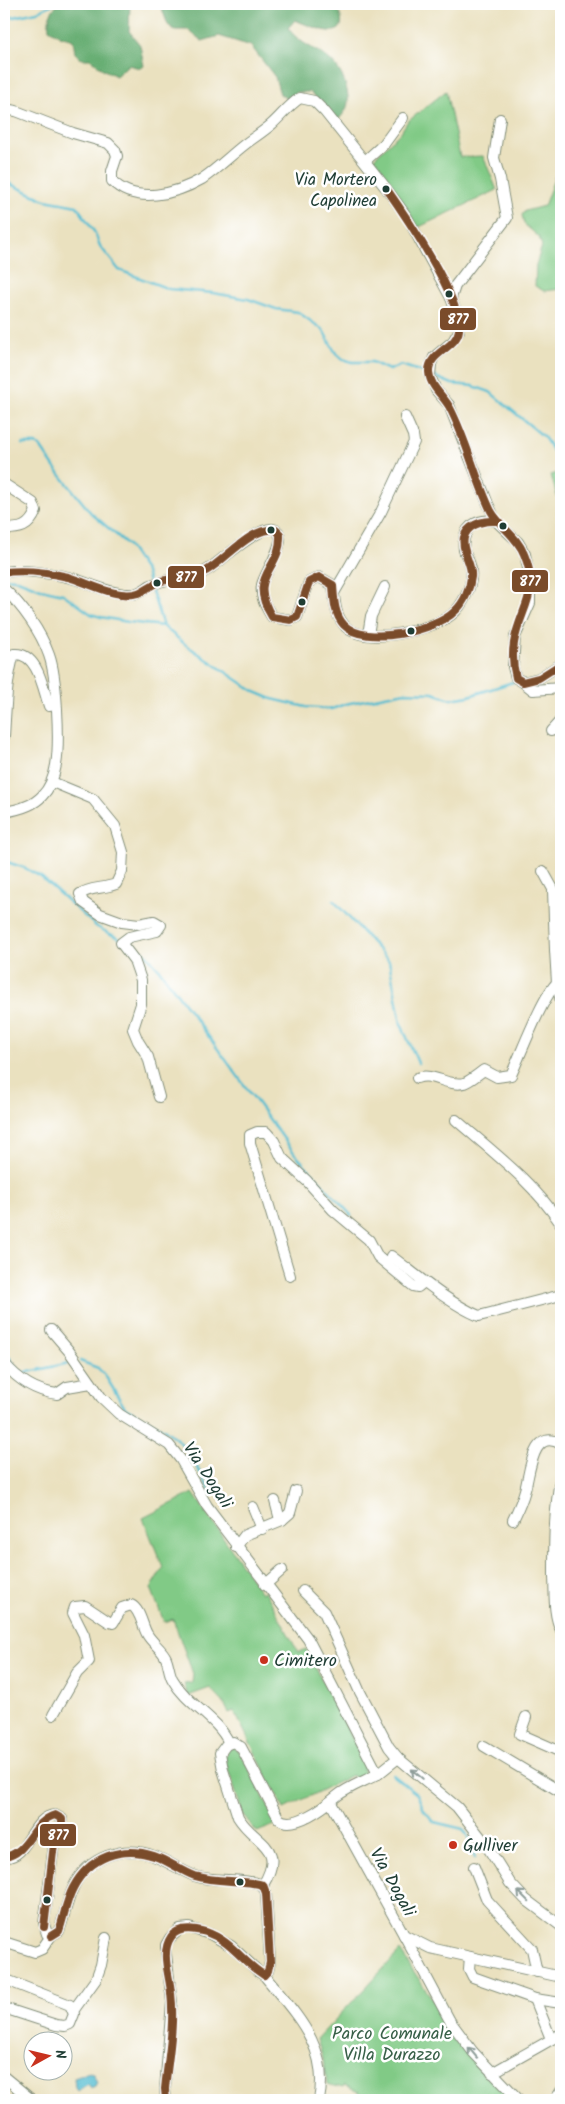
<svg xmlns="http://www.w3.org/2000/svg" width="565" height="2104" font-family="Kalam,sans-serif">
<style>
.green{fill:#81ca86;stroke:#50845d}
.forest{fill:#68ae73;stroke:#447654}
.water{fill:#53bcd0;stroke:#397c82}
.lines{fill:none;stroke-linecap:round;stroke-linejoin:round}
.stream{stroke:#53bcd0;stroke-width:2.5}
.minor-casing{stroke:#848f7a;stroke-width:12}
.minor{stroke:#fff;stroke-width:10}
.bus-1-casing{stroke:#fff;stroke-width:11}
.bus-1{stroke:#7a4b2a;stroke-width:8}
.oneway{stroke:#8f9e9a}
.bus-dot{fill:#1f3d34;stroke:#fff;stroke-width:2}
.poi-dot{fill:#c8321e;stroke:#fff;stroke-width:2}
.labels{text-anchor:middle;stroke-width:5;stroke-linejoin:round;paint-order:stroke}
.bus-label{font-size:17px;fill:#1f3d34;stroke:#fff;text-anchor:end}
.street-label{font-size:18px;fill:#1f3d34;stroke:#fff}
.poi-label{font-size:18px;fill:#1f3d34;stroke:#fff;text-anchor:start}
.park-label{font-size:18px;fill:#386048;stroke:#fff}
.line-badge{stroke:#fff;stroke-width:2}
.badge-label{font-size:14px;text-anchor:middle;font-weight:bold;fill:#fff}
</style>
<rect width="100%" height="100%" fill="#fff"/>
<filter id="ink" filterUnits="userSpaceOnUse"><feTurbulence type="fractalNoise" baseFrequency=".02" numOctaves="2"/><feDisplacementMap in="SourceGraphic" scale="10" xChannelSelector="R" yChannelSelector="G"/><feConvolveMatrix kernelMatrix="1 2 1 2 8 2 1 2 1" color-interpolation-filters="sRGB"/></filter>
<filter id="wash" filterUnits="userSpaceOnUse"><feTurbulence type="fractalNoise" baseFrequency=".0096" numOctaves="4" result="noise"/><feDisplacementMap in="SourceGraphic" scale="20" xChannelSelector="R" yChannelSelector="G"/><feGaussianBlur stdDeviation="1.12" result="paint"/><feColorMatrix in="noise" values="0 0 0 0 0 0 0 0 0 0 0 0 0 0 0 0 0 1.4 0 .05"/><feComposite in="paint" operator="in"/></filter>
<g filter="url(#wash)">
<rect width="100%" height="100%" fill="#eae1bf"/>
<g class="green">
<path d="M446 91 460 157 483 156 497 190 417 228 372 166 371 161 401 132 407 122Z"/>
<path d="M557 171H561V289L544 291 535 286 536 265 542 246 539 237 524 224 522 215 525 211 544 206Z"/>
<path d="M561 472V511L551 475Z"/>
<path d="M193 1493 261 1593 265 1591 298 1652 306 1649 367 1767 362 1769 366 1777 356 1782 352 1775 284 1809 234 1711 229 1713 223 1702 210 1688 188 1696 184 1684 192 1683 193 1674 173 1619 164 1622 151 1588 163 1568 143 1518Z"/>
<path d="M232 1747 240 1752 245 1761 277 1824 257 1832 244 1817 225 1760 227 1750Z"/>
<path d="M400 1951 480 2070 513 2100H359V2092L344 2086 343 2088 327 2084 323 2059 317 2039Z"/>
</g>
<g class="forest">
<path d="M60 4H130L129 31 140 45 144 66 140 68 128 65 116 76 104 70 90 59H81L75 53 73 40 60 36 49 29C48 19 50 9 60 4Z"/>
<path d="M154 4H336C356 46 317 29 295 20L288 28C307 54 336 49 346 87 350 101 349 108 339 119L335 117 310 92H298L287 99 280 94 275 77 251 46 219 36 202 41 188 30H175L168 25 162 9Z"/>
</g>
<path class="water" d="M89 2073 93 2074 97 2082 95 2086 91 2088 88 2084 77 2091 75 2088 74 2078Z"/>
<g class="lines">
<g class="stream">
<path d="M4 19 37 12 53 4"/>
<path d="M4 181 45 200 77 206 95 233 100 246 119 270 169 289 213 293 248 299 276 309 298 312 323 330 335 352 343 359 352 362H372L389 370 401 365 428 374"/>
<path d="M433 376 452 384 473 386 490 392 544 437 561 463"/>
<path d="M22 444H35L40 446 54 467 91 513 127 544 146 572 149 583"/>
<path d="M4 578 15 579 41 589 63 594 91 614 101 617 128 622 163 626 186 645 255 692 272 699 306 707 332 709 345 704 405 692 433 693 451 699 469 696 516 681"/>
<path d="M151 588 163 626"/>
<path d="M4 861 25 868 41 877 97 927 122 940"/>
<path d="M333 900 389 961 401 1024 418 1063"/>
<path d="M127 942 145 953 159 969 295 1154 351 1215"/>
<path d="M4 1349 17 1370 24 1373 74 1362"/>
<path d="M80 1361 98 1368 106 1377 125 1408 164 1429 179 1441 189 1453 209 1489"/>
<path d="M393 1775 417 1794 424 1810 434 1822 463 1829 467 1835 475 1858"/>
</g>
</g>
</g>
<g filter="url(#ink)">
<g class="lines">
<defs>
<g id="minor">
<path d="M4 109 16 111 73 133 108 143 115 150 117 156 112 171V181C136 205 176 194 202 179 217 169 230 156 244 145 253 138 263 132 272 124 282 115 288 106 300 98L314 101 325 112 386 188 407 217 451 298 458 317 459 331 453 341 434 357 431 364 430 376 436 390 449 405 488 504 496 521 518 542 525 554 530 578V603L515 637 513 667 516 678 523 682 539 678 561 664"/>
<path d="M365 161 384 144 403 118"/>
<path d="M451 298 455 286 507 218 500 179 494 158 500 119"/>
<path d="M4 484 33 503 36 511C29 528 20 529 4 529"/>
<path d="M4 572C21 569 59 574 75 579 93 585 112 594 130 594 138 595 144 589 151 585 163 579 174 580 187 577 194 576 203 573 209 569 220 562 262 522 276 530 290 539 264 573 262 585 260 597 266 607 272 617L291 620 297 617 309 582 319 577 333 585C335 601 334 615 346 627 366 646 432 630 451 615 463 606 473 585 471 571 471 563 466 557 464 550 461 528 475 518 496 521"/>
<path d="M4 589C22 605 41 632 49 655 57 677 60 742 56 765 54 777 50 788 42 796 33 806 17 810 4 812"/>
<path d="M334 593 381 512 414 442 413 435 405 417"/>
<path d="M368 635 371 616 385 587"/>
<path d="M523 682 533 690 561 688"/>
<path d="M551 731 561 720"/>
<path d="M4 736C6 708 6 681 14 654 38 652 43 689 49 706L56 705"/>
<path d="M52 782 93 799 115 826 123 852 122 871 116 884C103 889 90 887 80 894L83 902 100 914 122 922 139 924 154 921 161 925 157 931 129 937 121 943 134 960 141 980V1004L133 1029 138 1041 148 1057 159 1097"/>
<path d="M543 871 553 889 555 950 557 983 561 1002"/>
<path d="M417 1078C433 1072 448 1087 464 1083 470 1081 478 1074 484 1070L497 1077 511 1075C521 1054 542 997 557 983"/>
<path d="M456 1120C494 1153 533 1182 561 1224"/>
<path d="M391 1256C419 1277 447 1302 479 1316L561 1295"/>
<path d="M290 1276 250 1143V1135L257 1132H266L274 1141 282 1158 307 1181 333 1210 369 1240 378 1257 413 1286 418 1287 424 1282"/>
<path d="M51 1330 69 1351 101 1397 119 1414 169 1445 181 1460 207 1506 308 1639 378 1774 398 1758"/>
<path d="M4 1363C18 1380 34 1391 57 1394L67 1387 91 1383"/>
<path d="M561 1475C554 1510 554 1542 554 1576 555 1594 553 1614 561 1630"/>
<path d="M253 1507 262 1529"/>
<path d="M282 1520 290 1513 296 1491"/>
<path d="M513 1520C518 1510 522 1501 525 1490 530 1473 532 1427 561 1444"/>
<path d="M236 1547 245 1535 282 1520 279 1516 275 1501"/>
<path d="M265 1585 282 1570"/>
<path d="M303 1591 324 1612 359 1690 389 1747 398 1758 457 1807 485 1843 510 1883 525 1899 561 1926"/>
<path d="M53 1715 77 1673 89 1661 84 1635 73 1613 75 1607 85 1606 109 1622 113 1623 122 1608 131 1605C140 1609 142 1625 147 1634 152 1643 162 1649 166 1658 169 1665 169 1674 173 1680 187 1705 217 1717 229 1743"/>
<path d="M526 1717 520 1734 561 1752"/>
<path d="M484 1746 561 1792"/>
<path d="M331 1803 404 1935 430 1948 561 1977"/>
<path d="M4 1857C29 1859 31 1816 55 1815L62 1819V1827L54 1844 44 1924 47 1934 51 1936"/>
<path d="M474 1867 487 1900 532 1949 537 1972"/>
<path d="M263 1885C287 1845 255 1845 238 1817L223 1770 220 1753 226 1745 233 1742 241 1747 279 1819C294 1830 324 1807 337 1796 348 1787 365 1781 378 1774"/>
<path d="M263 1885 266 1893 270 1962 268 1971 264 1975"/>
<path d="M404 1935 450 2021 473 2052 519 2100"/>
<path d="M51 1936 59 1931C64 1917 67 1901 73 1888 87 1857 124 1844 154 1856 168 1861 181 1871 195 1876 217 1883 241 1877 263 1885"/>
<path d="M4 1942 35 1952 42 1949 51 1936"/>
<path d="M470 1957 469 1969 473 1977 535 1999 561 2003"/>
<path d="M4 1979 70 2005 74 2014 70 2024 65 2026 56 2025 4 2008"/>
<path d="M535 1999 551 2039"/>
<path d="M73 2011 96 1979 101 1965 106 1938"/>
<path d="M492 2073 561 2034"/>
<path d="M4 2077 32 2100"/>
<path d="M166 2100 165 2089 172 2002 166 1954V1945L170 1938 180 1929 189 1928 210 1934 231 1946 259 1972 264 1975C295 2014 330 2046 319 2100"/>
<path d="M555 2100 561 2091"/>
</g>
</defs>
<use href="#minor" class="minor-casing"/>
<use href="#minor" class="minor"/>
<defs>
<g id="bus-1">
<path d="M386 188C405 215 462 299 459 330 457 348 428 352 429 372 430 387 444 396 450 408 467 441 475 478 491 511 500 527 517 536 524 554 541 595 520 607 514 643 512 655 513 667 516 678L523 682 539 678 561 664"/>
<path d="M4 572C25 570 47 572 68 577 87 582 118 600 138 593 146 590 152 584 161 581 176 578 192 578 206 571 226 560 251 526 276 530L280 534C282 571 246 574 272 617L291 620 297 617 309 582 319 577 333 585C334 599 334 614 344 625 365 647 436 631 455 611 464 603 470 589 471 577 472 567 467 561 465 551 458 529 477 520 496 521"/>
<path d="M4 1857C30 1853 31 1822 55 1815L62 1819V1827L54 1844 44 1927"/>
<path d="M263 1885 266 1893 270 1962 268 1971 264 1975"/>
<path d="M51 1936 59 1931C64 1917 66 1901 73 1888 89 1857 122 1845 154 1856 169 1861 181 1871 195 1876 217 1883 241 1879 263 1885"/>
<path d="M166 2100 165 2089C168 2058 175 2025 171 1993 170 1976 160 1953 171 1937 178 1926 195 1929 206 1932 232 1941 242 1962 264 1975"/>
</g>
</defs>
<use href="#bus-1" class="bus-1-casing"/>
<use href="#bus-1" class="bus-1"/>
</g>
<defs><path id="oneway-shaft" d="M-6 0H5M1.5-3L5.5 0L1.5 3" fill="none" stroke-width="1.6" stroke-linecap="round" stroke-linejoin="round" transform="scale(1.25)"/></defs>
<g class="oneway">
<use href="#oneway-shaft" transform="translate(417 1774) rotate(-140)"/>
<use href="#oneway-shaft" transform="translate(523 1896) rotate(-135)"/>
<use href="#oneway-shaft" transform="translate(473 2053) rotate(-130)"/>
</g>
</g>
<g class="bus-dot">
<circle cx="386" cy="189" r="4.5"/>
<circle cx="449" cy="294" r="4.5"/>
<circle cx="503" cy="526" r="4.5"/>
<circle cx="271" cy="530" r="4.5"/>
<circle cx="157" cy="583" r="4.5"/>
<circle cx="302" cy="602" r="4.5"/>
<circle cx="411" cy="631" r="4.5"/>
<circle cx="240" cy="1882" r="4.5"/>
<circle cx="47" cy="1900" r="4.5"/>
</g>
<g class="poi-dot">
<circle cx="264" cy="1660" r="5"/>
<circle cx="453" cy="1845" r="5"/>
</g>
<g class="labels">
<g class="bus-label">
<text x="377" y="185">Via Mortero<tspan x="377" dy="21">Capolinea</tspan></text>
</g>
<g class="street-label">
<text transform="translate(208 1475) rotate(57)" y="6">Via Dogali</text>
<text transform="translate(393 1882) rotate(61)" y="6">Via Dogali</text>
</g>
<g class="poi-label">
<text x="274" y="1666">Cimitero</text>
<text x="463" y="1851">Gulliver</text>
</g>
<g class="park-label">
<text x="392" y="2039">Parco Comunale<tspan x="392" dy="21">Villa Durazzo</tspan></text>
</g>
</g>
<g class="line-badge">
<rect x="439" y="307" width="38" height="24" rx="5" fill="#7a4b2a"/>
<rect x="167" y="565" width="38" height="24" rx="5" fill="#7a4b2a"/>
<rect x="511" y="569" width="38" height="24" rx="5" fill="#7a4b2a"/>
<rect x="39" y="1823" width="38" height="24" rx="5" fill="#7a4b2a"/>
</g>
<g class="badge-label">
<text x="458" y="324">877</text>
<text x="186" y="582">877</text>
<text x="530" y="586">877</text>
<text x="58" y="1840">877</text>
</g>
<rect width="565" height="2104" fill="none" stroke="#fff" stroke-width="20"/>
<g transform="translate(48 2056) rotate(82)"><circle r="24" fill="#ffffff" stroke="#a5b1ae"/>
<path d="M0-4L9 19L0 12L-9 19Z" fill="#c8321e"/>
<text y="-8" font-size="14" font-weight="bold" text-anchor="middle" fill="#1f3d34">N</text>
</g>
</svg>
